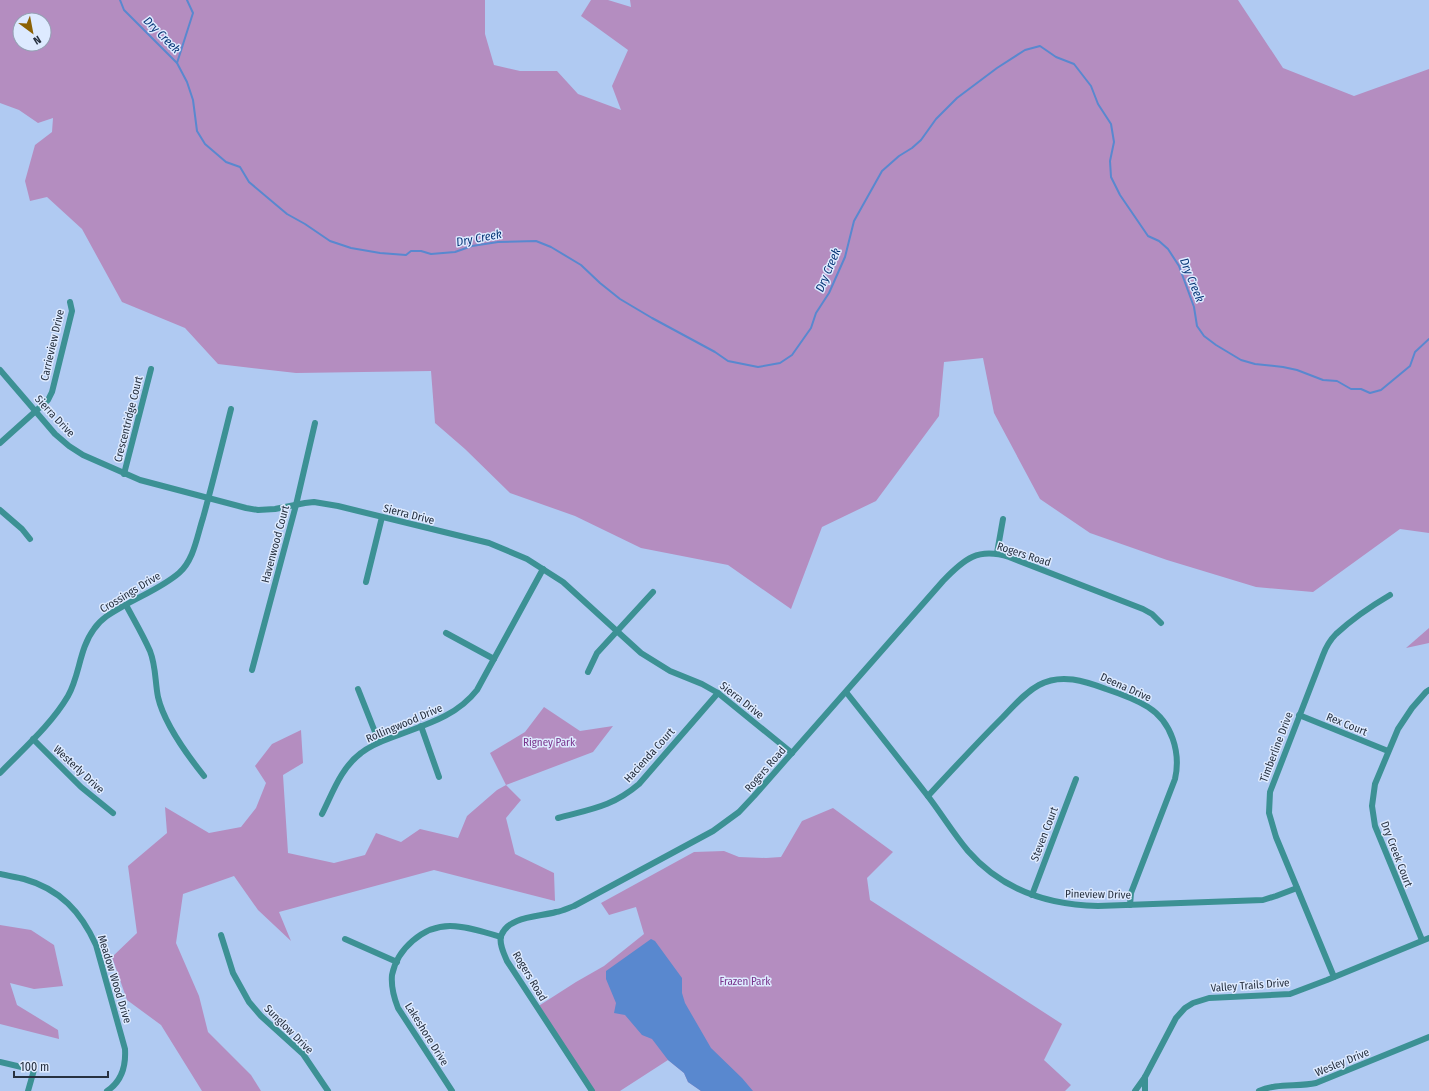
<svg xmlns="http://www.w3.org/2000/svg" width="1429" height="1091" font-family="'Fira Sans Condensed',sans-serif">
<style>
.green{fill:#b48dc0;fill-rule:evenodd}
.water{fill:#5988cf}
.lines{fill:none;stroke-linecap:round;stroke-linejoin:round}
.stream{stroke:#5988cf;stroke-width:2}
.minor{stroke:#3c9194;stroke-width:6}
.labels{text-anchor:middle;stroke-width:3;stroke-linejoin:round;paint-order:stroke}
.street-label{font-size:11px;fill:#273140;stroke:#ddeaff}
.park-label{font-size:11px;fill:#79348c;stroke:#ddeaff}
.water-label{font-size:12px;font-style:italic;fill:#083677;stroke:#ddeaff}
</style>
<rect width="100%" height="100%" fill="#b0caf2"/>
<g class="green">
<path d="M0 0H485V34L494 65 520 71H557L578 94 621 110 612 86 628 50 581 16 591 0H608L631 7 630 0H1238L1283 68 1354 96 1429 69V533L1400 529 1313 592 1256 587 1167 560 1090 533 1040 499 994 413 983 358 944 362 939 416 876 501 822 527 791 609 728 565 641 548 575 516 510 493 465 449 435 423 431 371 296 373 218 364 185 328 122 302 82 229 47 197 30 201 25 181 35 145 52 132 53 118 38 123 19 110 0 103ZM20 20H44V44H20Z"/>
<path d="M1429 628V643L1406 648Z"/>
<path d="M544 707 580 731 613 726 593 752 506 785 521 800 506 818 515 854 554 873 555 901 434 870 279 912 291 941 258 910 234 876 183 894 176 943 199 996 208 1032 251 1075 261 1091H202L161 1025 127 1000 112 957 137 933 128 866 167 833 165 807 209 833 241 827 256 808 266 783 255 766 272 744 301 730 303 763 283 775 288 853 334 863 365 855 376 833 401 842 420 829 458 838 467 816 497 790 506 785 490 753 525 732Z"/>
<path d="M833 808 893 852 867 878 870 900 1062 1024 1044 1060 1071 1085 1065 1091H701L688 1082 684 1073 668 1060 620 1091H592L537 1007 576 982 604 966 644 934 636 907 609 915 601 903 694 852 724 851 739 857 766 858 781 857 802 821Z"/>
<path d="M0 925 31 930 54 945 63 986 34 989 10 983 17 1005 58 1030 59 1039 0 1024Z"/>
</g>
<path class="water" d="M651 939 655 941 682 978V993L685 1003 711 1048 742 1078 753 1091H701L688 1082 684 1073 668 1060 652 1039 642 1035 625 1015 614 1013 616 1003 606 979V971Z"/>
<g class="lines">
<g class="stream">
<path d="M120 0 124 10 177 63 187 82 193 100 197 131 205 144 226 162 240 167 249 182 287 214 305 224 330 241 351 248 380 253 406 255 411 251H421L431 254 455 252 472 246 498 242 536 241 551 247 581 265 600 283 620 299 652 318 715 352 728 361 758 367 780 363 792 355 811 328 816 313 829 293 845 257 854 221 882 171 899 156 912 148 921 140 936 119 957 98 997 68 1025 50 1040 46 1056 57 1074 64 1091 86 1098 104 1111 124 1114 142 1110 161 1111 177 1120 195 1148 236 1159 241 1168 249 1179 266 1194 307 1197 326 1204 336 1216 345 1241 360 1255 364 1283 367 1297 370 1323 380 1337 381 1351 389H1361L1370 393 1381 390 1410 366 1415 352 1429 339"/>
<path d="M177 63 193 13 187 0"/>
</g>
<g class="minor">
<path d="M0 370 55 434 69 446 83 455 140 480 246 508 258 510 275 509 305 503 314 502 338 506 489 543 527 559 563 582 641 653 670 671 702 684 718 693 792 753"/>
<path d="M0 443 48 400 52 392 72 311 70 302"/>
<path d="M124 474 151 369"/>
<path d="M0 510 22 529 30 539"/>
<path d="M997 553 1003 519"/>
<path d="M366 582 382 517"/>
<path d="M126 605C134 620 143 635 150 651 156 666 155 682 158 697 164 723 188 756 204 776"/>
<path d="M446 633 494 659"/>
<path d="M252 670 296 505 315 423"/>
<path d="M588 672 597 653 653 592"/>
<path d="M358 689 379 742"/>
<path d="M846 692C873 726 900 760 927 795 941 813 953 833 968 851 1002 890 1048 905 1098 906L1263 900 1276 896 1297 888"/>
<path d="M1299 715 1388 751"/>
<path d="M421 726 439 777"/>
<path d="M33 739 81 787 113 813"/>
<path d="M0 773C23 749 51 725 68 696 80 675 79 649 94 629 102 617 115 611 127 604 145 594 164 586 179 573 194 560 197 536 203 518 213 482 222 445 231 409"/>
<path d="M928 796C952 770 976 744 1001 719 1013 707 1024 693 1039 685 1061 673 1085 681 1106 689 1121 694 1135 699 1148 707 1172 722 1181 753 1175 779L1131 893 1130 905"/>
<path d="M322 814C333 792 341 768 361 753 371 745 382 741 393 737 424 725 456 717 477 690L543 569"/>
<path d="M558 818C591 809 612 807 639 784L718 693"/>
<path d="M0 874C8 876 16 877 24 879 60 889 81 912 96 945L125 1049C126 1066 121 1082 107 1091"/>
<path d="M1032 895 1076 779"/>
<path d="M221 935 233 973 249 1002 261 1016 303 1054 328 1091"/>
<path d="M345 939 397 962"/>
<path d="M1422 940 1375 826 1372 806 1375 784 1398 729 1412 708 1426 692 1429 690"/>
<path d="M1334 977 1276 837 1269 813 1270 792 1323 655C1326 647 1330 640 1336 634 1350 621 1373 605 1390 595"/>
<path d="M0 1062 34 1070 28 1091"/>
<path d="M1145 1077V1091"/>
<path d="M452 1091 398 1008C394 998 391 986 392 975 397 949 423 926 450 926 466 926 485 932 501 937"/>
<path d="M592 1091 507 961C504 954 499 944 501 936 508 916 539 917 556 912 563 911 568 908 574 906L713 831 739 812 754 796 943 581C964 559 978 547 1009 557L1143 609 1152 614 1161 623"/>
<path d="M1135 1091 1145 1077 1176 1018 1185 1008 1193 1003 1209 998 1290 994 1327 980 1429 938"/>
<path d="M1259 1091C1276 1083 1298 1087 1316 1083L1429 1037"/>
</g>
</g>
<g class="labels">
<g class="street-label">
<text transform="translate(52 345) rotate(-77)" y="4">Carrieview Drive</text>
<text transform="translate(55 416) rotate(47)" y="4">Sierra Drive</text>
<text transform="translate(128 419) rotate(-76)" y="4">Crescentridge Court</text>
<text transform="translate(409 514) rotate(14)" y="4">Sierra Drive</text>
<text transform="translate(275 544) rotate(-75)" y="4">Havenwood Court</text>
<text transform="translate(1024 554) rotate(18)" y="4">Rogers Road</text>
<text transform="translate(130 592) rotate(-31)" y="4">Crossings Drive</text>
<text transform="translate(1126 687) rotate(24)" y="4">Deena Drive</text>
<text transform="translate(742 700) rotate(38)" y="4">Sierra Drive</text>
<text transform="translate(404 723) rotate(-23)" y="4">Rollingwood Drive</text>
<text transform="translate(1347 724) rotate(22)" y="4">Rex Court</text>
<text transform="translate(1276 747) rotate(-69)" y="4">Timberline Drive</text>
<text transform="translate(649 755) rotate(-48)" y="4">Hacienda Court</text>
<text transform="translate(79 769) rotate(43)" y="4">Westerly Drive</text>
<text transform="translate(765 769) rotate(-49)" y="4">Rogers Road</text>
<text transform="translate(1044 834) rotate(-69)" y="4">Steven Court</text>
<text transform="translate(1397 854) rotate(69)" y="4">Dry Creek Court</text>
<text transform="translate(1098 894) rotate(1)" y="4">Pineview Drive</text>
<text transform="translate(530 976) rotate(59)" y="4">Rogers Road</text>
<text transform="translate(115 979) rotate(73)" y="4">Meadow Wood Drive</text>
<text transform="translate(1250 985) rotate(-4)" y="4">Valley Trails Drive</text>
<text transform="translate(289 1029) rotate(45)" y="4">Sunglow Drive</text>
<text transform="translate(427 1034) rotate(58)" y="4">Lakeshore Drive</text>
<text transform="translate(1342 1062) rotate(-22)" y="4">Wesley Drive</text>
</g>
<g class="park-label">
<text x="549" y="746">Rigney Park</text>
<text x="745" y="985">Frazen Park</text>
</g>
<g class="water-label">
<text transform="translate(162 35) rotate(45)" y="4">Dry Creek</text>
<text transform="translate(479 238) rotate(-11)" y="4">Dry Creek</text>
<text transform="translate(828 270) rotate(-67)" y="4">Dry Creek</text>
<text transform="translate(1192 280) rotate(68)" y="4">Dry Creek</text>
</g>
</g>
<g transform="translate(32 32) rotate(148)"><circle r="19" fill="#ddeaff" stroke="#94a0b3"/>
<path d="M0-3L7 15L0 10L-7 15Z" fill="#8c6205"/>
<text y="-6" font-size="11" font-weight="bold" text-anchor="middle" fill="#273140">N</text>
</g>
<path d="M14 1071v6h94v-6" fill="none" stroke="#273140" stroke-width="2"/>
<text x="20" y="1071" font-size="12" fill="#273140" stroke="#ddeaff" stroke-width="3" paint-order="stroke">100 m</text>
</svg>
